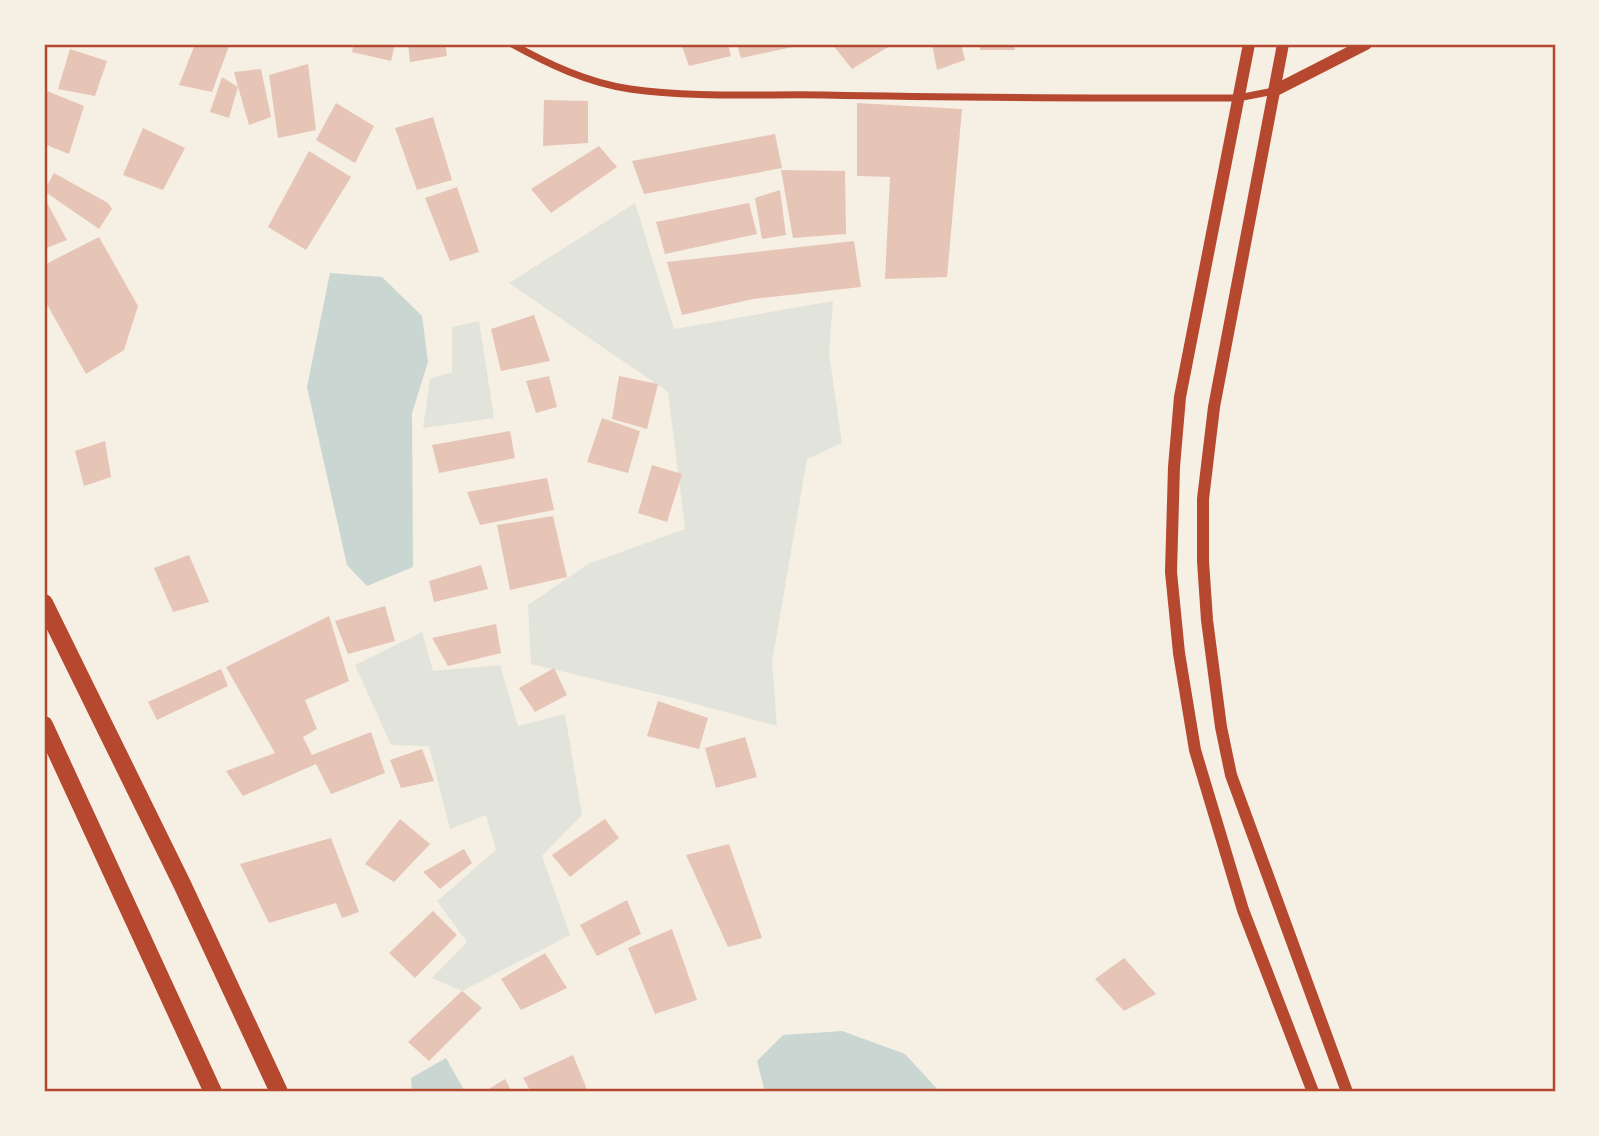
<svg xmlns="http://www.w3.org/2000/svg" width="1599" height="1136" font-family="Lato,sans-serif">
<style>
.green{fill:#e2e4dc}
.water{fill:#c9d6d2}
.building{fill:#e6c5b7}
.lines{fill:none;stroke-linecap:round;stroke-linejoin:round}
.minor{stroke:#b5482f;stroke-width:7}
.tertiary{stroke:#b5482f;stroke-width:12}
.primary{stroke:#b5482f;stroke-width:18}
.neatline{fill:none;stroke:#b5482f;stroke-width:2.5}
</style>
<rect width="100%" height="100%" fill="#f6efe4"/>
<g class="green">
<path d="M635 203 674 329 833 301 829 354 842 443 807 459 772 662 777 726 673 698 531 664 528 605 588 564 685 529 668 392 509 283Z"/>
<path d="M479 321 494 418 423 428 430 379 452 372V327Z"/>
<path d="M422 632 433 671 500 665 518 726 565 714 582 815 542 856 570 935 462 991 432 978 467 942 437 901 496 850 486 815 450 829 429 746 391 745 355 665Z"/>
</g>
<g class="water">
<path d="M330 273 382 277 422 316 428 362 412 413 413 567 367 586 347 565 307 387Z"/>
<path d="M842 1031 905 1054 940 1092H765L757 1061 783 1035Z"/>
<path d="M446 1058 465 1092H412L411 1078Z"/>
</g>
<g class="building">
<path d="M195 44H224L229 46 212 92 179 85Z"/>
<path d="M354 44H395L391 61 352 52Z"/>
<path d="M408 44H445L447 56 410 62Z"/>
<path d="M681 44H728L731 56 689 66Z"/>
<path d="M737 44H802V45L741 58Z"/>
<path d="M832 44H893L852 69Z"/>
<path d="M932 44H961L965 60 937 70Z"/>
<path d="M980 44H1014L1015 50H980Z"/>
<path d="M70 49 107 61 95 96 58 89Z"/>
<path d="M308 64 316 130 278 138 269 75Z"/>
<path d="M261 69 271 117 249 125 238 87 229 118 210 112 222 77 238 87 234 72Z"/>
<path d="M47 91 84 106 69 154 44 144V97Z"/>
<path d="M544 100 588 101V143L543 146Z"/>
<path d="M336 103 374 126 355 163 316 140Z"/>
<path d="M857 103 962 109 947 277 885 279 890 177 857 176Z"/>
<path d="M433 117 452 180 417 190 395 128Z"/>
<path d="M143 128 185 148 163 190 123 175Z"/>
<path d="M775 134 782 168 644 194 632 161Z"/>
<path d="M599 146 617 167 551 213 531 189Z"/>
<path d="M309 151 351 177 306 250 268 227Z"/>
<path d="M781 170 845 171 846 234 793 238Z"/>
<path d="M54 173 108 203 112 209 99 229 44 191Z"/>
<path d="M457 187 479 252 450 261 425 198Z"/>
<path d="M780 190 786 235 762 239 755 198Z"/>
<path d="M44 197 67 240 44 249Z"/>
<path d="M749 203 757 234 665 254 656 222Z"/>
<path d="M99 237 138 306 124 350 86 374 44 299V265Z"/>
<path d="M854 241 861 287 753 299 682 315 667 262Z"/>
<path d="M534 315 550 361 501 371 491 329Z"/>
<path d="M549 376 557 407 536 413 526 381Z"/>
<path d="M619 376 658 384 647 429 612 419Z"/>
<path d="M602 418 640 431 628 473 587 462Z"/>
<path d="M510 431 515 458 439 473 432 445Z"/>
<path d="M105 441 111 477 84 486 75 451Z"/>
<path d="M652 465 682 474 667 522 638 513Z"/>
<path d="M547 478 554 510 480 525 467 492Z"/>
<path d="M553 516 567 577 510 590 497 525Z"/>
<path d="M189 555 209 602 173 612 154 568Z"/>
<path d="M481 565 488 589 434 602 429 581Z"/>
<path d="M385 606 395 641 348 654 335 621Z"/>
<path d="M329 616 349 681 305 700 317 729 303 737 312 755 371 732 385 773 331 794 316 764 243 796 226 771 275 753 226 667Z"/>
<path d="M496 624 501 653 448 666 432 638Z"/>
<path d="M554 668 567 695 535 712 519 688Z"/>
<path d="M221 669 228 686 157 720 148 702Z"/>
<path d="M658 701 708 718 699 749 647 736Z"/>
<path d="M745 737 757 777 716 788 705 748Z"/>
<path d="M422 749 434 781 401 788 390 760Z"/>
<path d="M400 819 430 844 394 882 365 864Z"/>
<path d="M605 819 619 838 570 877 552 855Z"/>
<path d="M331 838 359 912 342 918 336 903 269 923 240 864Z"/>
<path d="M729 844 762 938 728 947 686 855Z"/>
<path d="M464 849 472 863 440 889 423 872Z"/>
<path d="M627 900 641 934 597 956 580 925Z"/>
<path d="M433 911 457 935 415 978 389 953Z"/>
<path d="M672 929 697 1000 655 1014 628 948Z"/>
<path d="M545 953 567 988 521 1010 501 979Z"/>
<path d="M1124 958 1156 994 1124 1011 1095 979Z"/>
<path d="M462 991 482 1008 429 1061 408 1042Z"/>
<path d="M573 1055 588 1092H531L523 1078Z"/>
<path d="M505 1079 512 1092H484Z"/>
</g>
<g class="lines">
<path class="minor" d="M512 44C548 64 588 83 630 89 692 98 762 94 825 95 963 98 1101 98 1238 98L1274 91"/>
<g class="tertiary">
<path d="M1249 44 1180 397 1174 467 1171 572 1179 653 1195 750 1243 910 1313 1092"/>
<path d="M1283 44 1214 407 1203 499V561L1207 620 1221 727 1231 775 1347 1092"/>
<path d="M1274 91 1366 44"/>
</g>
<g class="primary">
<path d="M44 603 182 884 279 1092"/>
<path d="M44 725 213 1092"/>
</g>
</g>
<rect width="1599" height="1136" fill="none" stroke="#f6efe4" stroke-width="91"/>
<rect x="46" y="46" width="1508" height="1044" class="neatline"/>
</svg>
